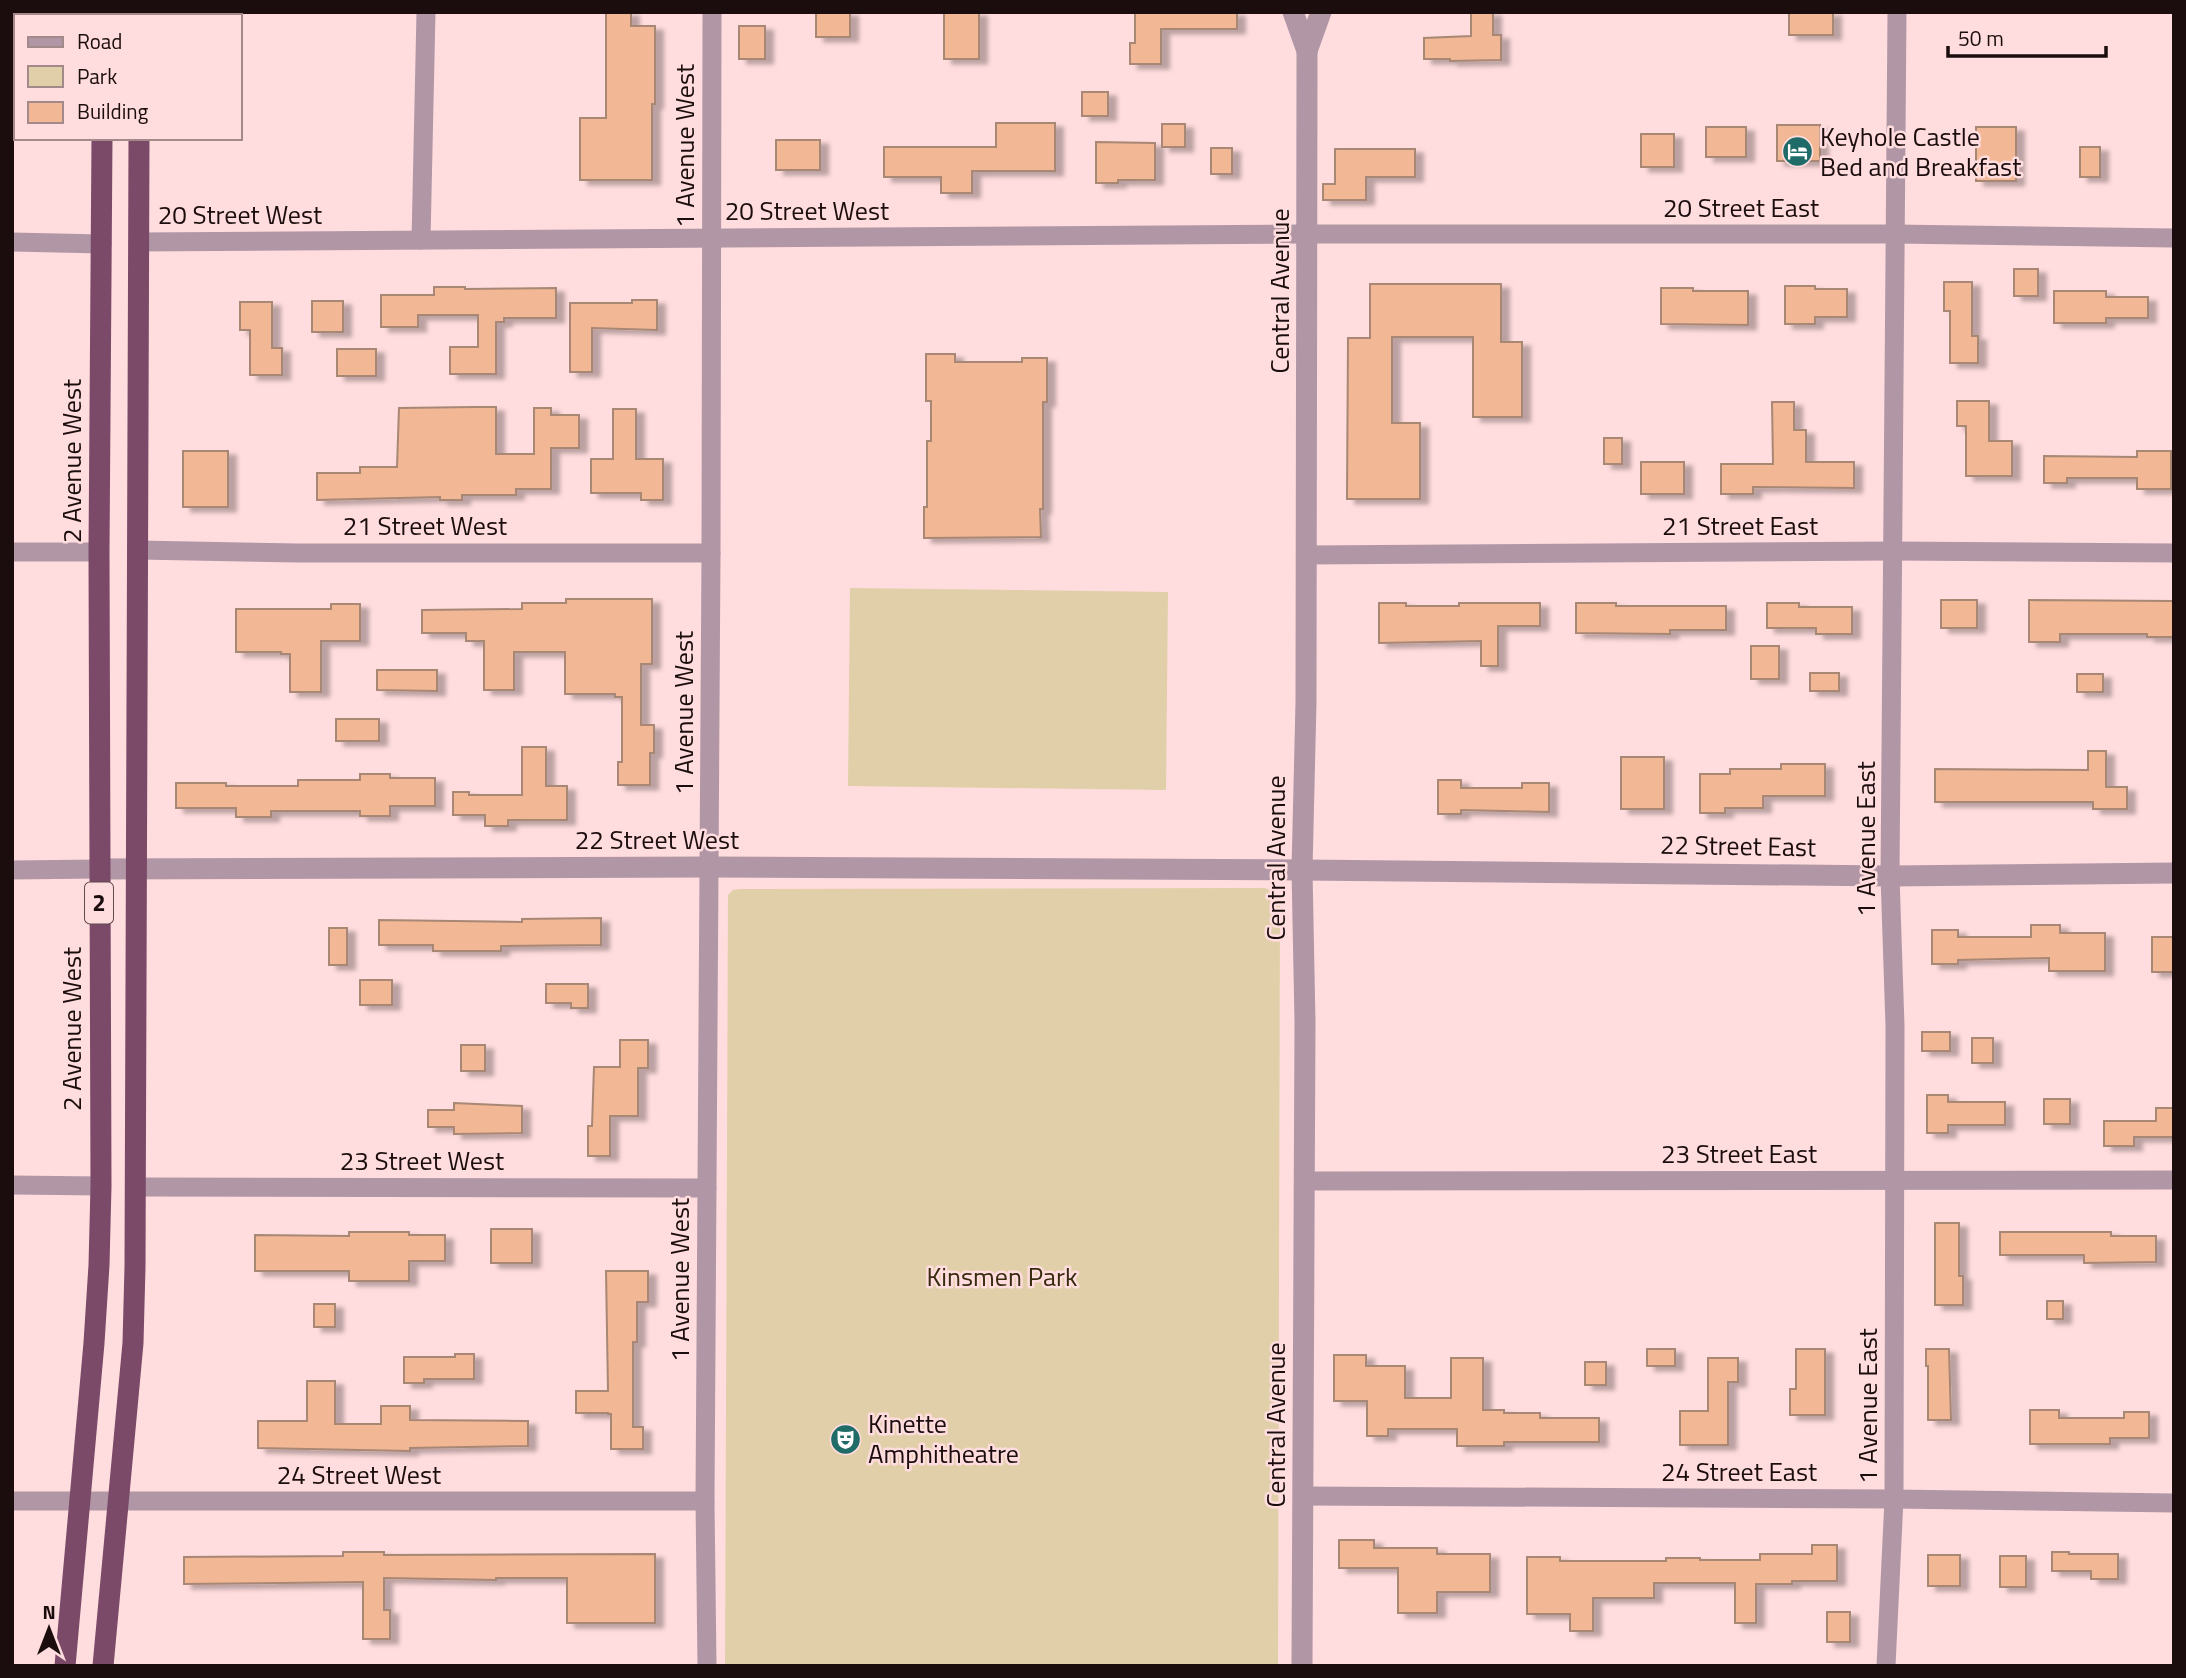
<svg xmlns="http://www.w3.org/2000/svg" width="2186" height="1678" font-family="'Titillium Web',sans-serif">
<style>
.green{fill:#e1cfaa}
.building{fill:#f2b794;stroke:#a88775;stroke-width:2;filter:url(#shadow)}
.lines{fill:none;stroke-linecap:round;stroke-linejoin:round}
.minor{stroke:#b197a6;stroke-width:19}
.tertiary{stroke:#b197a6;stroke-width:21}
.trunk{stroke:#7a4a68;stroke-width:21}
.labels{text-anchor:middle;stroke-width:5;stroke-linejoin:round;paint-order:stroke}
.shield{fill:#ffdcdd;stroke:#5f4b4b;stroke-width:2}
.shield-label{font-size:24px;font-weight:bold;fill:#1b0d0d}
.poi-label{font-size:26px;fill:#1b0d0d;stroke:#ffdcdd;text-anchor:start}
.street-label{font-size:26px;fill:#1b0d0d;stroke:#ffdcdd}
.park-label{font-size:26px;fill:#372b0f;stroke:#ffdcdd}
</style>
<defs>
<filter id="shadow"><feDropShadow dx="8" dy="4.5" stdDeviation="2" flood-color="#0004"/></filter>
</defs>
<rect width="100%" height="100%" fill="#ffdcdd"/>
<g class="green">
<path d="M850 588 1168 592 1166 790 848 786Z"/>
<path d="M1264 888C1273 890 1277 895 1280 903L1278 1666H725L728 895 733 890 739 889Z"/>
</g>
<g class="building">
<path d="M606 12H631V26H655V104H652V180H580V118H606Z"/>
<rect x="816" y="12" width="34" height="25"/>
<rect x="944" y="12" width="35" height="47"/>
<path d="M1135 12H1237V29H1161V64H1130V43H1135Z"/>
<path d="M1471 12H1493V35H1501V60L1450 61V59H1424V38L1471 36Z"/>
<rect x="1789" y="12" width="44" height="23"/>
<rect x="739" y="26" width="26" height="33"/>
<rect x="1082" y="92" width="26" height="24"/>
<path d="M996 123H1055V171H972V193H941V177H884V147H996Z"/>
<rect x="1162" y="124" width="23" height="23"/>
<rect x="1777" y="125" width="43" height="36"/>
<rect x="1706" y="127" width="40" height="30"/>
<rect x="1976" y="127" width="40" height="54"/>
<rect x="1641" y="134" width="33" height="33"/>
<rect x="776" y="140" width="44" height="30"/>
<path d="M1096 142 1155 143V180H1118V183H1096Z"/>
<rect x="2080" y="147" width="20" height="30"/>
<rect x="1211" y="148" width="21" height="26"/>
<path d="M1335 149H1415V177H1366V200H1323V184H1335Z"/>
<rect x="2014" y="269" width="24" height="27"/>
<path d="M1944 282H1972V336H1978V363H1950V311H1944Z"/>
<path d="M1370 284H1501V342H1522V417H1473V337H1392V423H1420V499H1347L1348 338H1370Z"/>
<path d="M1785 286H1815V289H1847V317H1815V324H1785Z"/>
<path d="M434 287H465V289L556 288V318H504V322H496V374H450V347H478V315H418V327H381V295H434Z"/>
<path d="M1661 288H1693V291H1748V325L1661 324Z"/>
<path d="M2054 291H2106V297H2148V318H2106V323H2054Z"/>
<path d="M632 300H657V330L592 328V372H570V303H632Z"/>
<rect x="312" y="301" width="31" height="31"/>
<path d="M240 302H272V348H282V375H250V330H240Z"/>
<rect x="337" y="349" width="39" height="27"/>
<path d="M926 354H955V362H1022V358H1047V402H1043V509H1040L1041 537 924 538V507H927V441H931V401H926Z"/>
<path d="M1957 401H1989V441H2012V476H1966V426H1957Z"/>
<path d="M1772 402H1794V430H1806V462H1854V488L1753 487V494H1721V464H1773Z"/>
<path d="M474 407H496V454H534V408H551V415H579V448H551V489H516V495H462V500H440V497L317 500V473H360V467H397L399 408Z"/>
<path d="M613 409H636V459H663V500H641V493H591V459H613Z"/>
<rect x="1604" y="438" width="18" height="26"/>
<rect x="183" y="451" width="45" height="56"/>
<path d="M2137 451H2171V489H2137V478H2067V483H2044V456L2137 457Z"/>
<rect x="1641" y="462" width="43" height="32"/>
<path d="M566 599H652V664H641V725H654V753H650V785H618V762H622V697H615V694H565V652H514V690H484V641H466V633H422V610L522 609V603H566Z"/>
<rect x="1941" y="600" width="36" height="28"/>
<path d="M2029 600 2174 601V637H2147V634H2060V642H2029Z"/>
<path d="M1379 603H1406V606H1459V603H1540V626H1498V666H1481V641L1379 643Z"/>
<path d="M1576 603H1616V606H1726V630H1670V634L1576 633Z"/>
<path d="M1767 603H1799V607H1852V634H1816V628H1767Z"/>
<path d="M331 604H360V641H321V692H290V654H281V652H236V609H331Z"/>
<rect x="1751" y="646" width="28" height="33"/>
<path d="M377 670H437V691L377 690Z"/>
<rect x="1810" y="673" width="29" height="18"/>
<rect x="2077" y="674" width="26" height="18"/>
<rect x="336" y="719" width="43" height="22"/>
<path d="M522 747H546V786H567V820H508V826H485V815H453V792H469V795H522Z"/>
<path d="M2088 751H2106V787H2127V809H2093V802H1935V769L2088 770Z"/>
<rect x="1621" y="757" width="43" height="52"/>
<path d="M1781 764H1825V796H1763V808H1725V813H1700V774H1730V769H1781Z"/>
<path d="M360 774H390V778H435V806H390V816H360V811H271V817H236V808H176V783H226V786H298V780H360Z"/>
<path d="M1438 780H1461V788H1522V783H1549V812L1461 810V814H1438Z"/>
<path d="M601 918V945L501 946V951H433V945H379V920L522 922V919Z"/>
<path d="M2031 925H2060V933H2105V971H2049V958L1958 960V964H1932V930H1958V937H2031Z"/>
<rect x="329" y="928" width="18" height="37"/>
<rect x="2152" y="937" width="22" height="35"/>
<rect x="360" y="980" width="32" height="25"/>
<path d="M546 984H588V1008H571V1003H546Z"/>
<rect x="1922" y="1032" width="28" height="19"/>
<rect x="1972" y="1038" width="21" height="25"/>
<path d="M620 1040H648V1068H638V1116H610V1156H588V1126H592L594 1067H620Z"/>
<rect x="461" y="1045" width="24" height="26"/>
<path d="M1927 1095H1948V1102H2005V1125H1948V1133H1927Z"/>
<rect x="2044" y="1099" width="26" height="25"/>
<path d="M454 1103 522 1106V1133L454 1134V1127H428V1110H454Z"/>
<path d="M2156 1108H2174V1137H2134V1146H2104V1121H2156Z"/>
<path d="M1935 1223H1959V1276H1963V1305H1935Z"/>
<rect x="491" y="1229" width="41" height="34"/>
<path d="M349 1232H409V1235H445V1261H409V1281H349V1271H255V1235L349 1236Z"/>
<path d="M2000 1232H2111V1236H2156V1262L2084 1263V1255H2000Z"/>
<path d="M606 1271H648V1302H637V1342H633V1427H643V1449H611V1414H608V1413H576V1391H608Z"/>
<rect x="2047" y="1301" width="16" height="18"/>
<rect x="314" y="1304" width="21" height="23"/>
<rect x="1647" y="1349" width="28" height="17"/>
<path d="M1796 1349H1825V1415H1790V1389H1796Z"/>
<path d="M1926 1349H1949L1951 1420H1928V1366H1926Z"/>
<path d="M455 1354H474V1379H424V1383H404V1357H455Z"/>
<path d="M1334 1355H1366V1366H1405V1398H1451V1358H1483V1410H1504V1413H1540V1418H1599V1442H1504V1446H1457V1429H1388V1436H1367V1401H1334Z"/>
<path d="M1708 1358H1738V1382H1728V1445H1680V1411H1708Z"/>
<rect x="1585" y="1362" width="21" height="23"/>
<path d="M307 1381H335V1424H381V1406H410V1420L528 1421V1446L410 1448V1451L258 1448V1421H307Z"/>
<path d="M2030 1410H2059V1418H2124V1412H2149V1438H2110V1444H2030Z"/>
<path d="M1339 1540H1374V1548H1437V1554H1490V1592H1437V1613H1398V1568H1339Z"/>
<path d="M1812 1545H1837V1581H1792V1584H1756V1623H1735V1583H1654V1598H1593V1631H1570V1614H1527V1557H1560V1561H1666V1558H1700V1560H1760V1554H1812Z"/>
<path d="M343 1552H384V1555L655 1554V1623H567V1578H496V1580L384 1578V1610H390V1639H363V1582L184 1584V1557L343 1556Z"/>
<path d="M2052 1552H2069V1554H2118V1579H2091V1571H2052Z"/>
<rect x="1928" y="1555" width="32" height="31"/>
<rect x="2000" y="1556" width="26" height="31"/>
<rect x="1827" y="1612" width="23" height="30"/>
</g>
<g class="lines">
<g class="minor">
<path d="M421 240 426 12"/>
<path d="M12 242 102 244"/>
<path d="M138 242 1308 234H1895L2174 238"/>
<path d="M138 550 298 553H711"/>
<path d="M12 552H99"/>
<path d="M1307 555 1893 551 2174 553"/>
<path d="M12 870 99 869"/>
<path d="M1304 1181 2174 1180"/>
<path d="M12 1185 101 1186"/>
<path d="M136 1187 707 1188"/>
<path d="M1303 1496 1894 1499 2174 1503"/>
<path d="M12 1501H705"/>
<path d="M707 1666 705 1501 711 553 712 12"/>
<path d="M1886 1666 1894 1499 1895 1026 1890 876 1897 12"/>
</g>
<g class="tertiary">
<path d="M1293 12 1307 51V65L1306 702 1302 870 1305 1022 1302 1666"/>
<path d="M1307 51 1321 12"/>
<path d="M99 869 709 867 1302 870 1890 876 2174 873"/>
</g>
<g class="trunk">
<path d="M101 12V16"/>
<path d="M139 16V12"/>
<path d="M65 1666 94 1343 99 1265 101 1186 99 552 102 138"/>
<path d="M103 1666 133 1343 135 1267 139 138"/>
</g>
</g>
<defs>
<symbol id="hotel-disc" viewBox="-11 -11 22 22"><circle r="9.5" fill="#1f6b67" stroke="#ffdcdd"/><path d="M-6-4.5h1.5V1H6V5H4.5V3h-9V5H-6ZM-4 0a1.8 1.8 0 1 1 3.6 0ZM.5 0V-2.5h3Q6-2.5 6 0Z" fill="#fff"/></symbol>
<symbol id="theatre-disc" viewBox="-11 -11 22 22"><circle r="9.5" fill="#1f6b67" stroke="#ffdcdd"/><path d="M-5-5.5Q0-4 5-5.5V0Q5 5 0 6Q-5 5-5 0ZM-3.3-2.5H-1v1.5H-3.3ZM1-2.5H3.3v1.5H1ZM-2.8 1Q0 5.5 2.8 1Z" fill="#fff"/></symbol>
</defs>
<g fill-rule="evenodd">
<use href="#hotel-disc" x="1780" y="134" width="35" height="35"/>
<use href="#theatre-disc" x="828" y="1422" width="35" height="35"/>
</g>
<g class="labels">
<rect class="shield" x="85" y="882.5" width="28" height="41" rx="5"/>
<g class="shield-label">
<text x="99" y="911">2</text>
</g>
<g class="poi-label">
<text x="1820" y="146">Keyhole Castle<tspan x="1820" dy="30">Bed and Breakfast</tspan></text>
<text x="868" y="1433">Kinette<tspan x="868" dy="30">Amphitheatre</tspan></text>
</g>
<g class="street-label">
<text transform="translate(685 146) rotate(-90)" y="9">1 Avenue West</text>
<text x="1741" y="217">20 Street East</text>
<text x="807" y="220">20 Street West</text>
<text x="240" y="224">20 Street West</text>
<text transform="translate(1280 291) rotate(-90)" y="9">Central Avenue</text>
<text transform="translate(72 461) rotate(-90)" y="9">2 Avenue West</text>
<text x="425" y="535">21 Street West</text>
<text x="1740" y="535">21 Street East</text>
<text transform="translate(684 713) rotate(-90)" y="9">1 Avenue West</text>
<text transform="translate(1866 839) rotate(-90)" y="9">1 Avenue East</text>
<text x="657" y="849">22 Street West</text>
<text transform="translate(1738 846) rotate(1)" y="9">22 Street East</text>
<text transform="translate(1276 858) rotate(-90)" y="9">Central Avenue</text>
<text transform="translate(72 1029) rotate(-90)" y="9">2 Avenue West</text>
<text x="1739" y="1163">23 Street East</text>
<text x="422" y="1170">23 Street West</text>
<text transform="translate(680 1280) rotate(-90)" y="9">1 Avenue West</text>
<text transform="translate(1868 1406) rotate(-90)" y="9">1 Avenue East</text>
<text transform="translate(1276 1425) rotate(-90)" y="9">Central Avenue</text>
<text x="1739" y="1481">24 Street East</text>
<text x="359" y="1484">24 Street West</text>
</g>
<g class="park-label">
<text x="1002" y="1286">Kinsmen Park</text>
</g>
</g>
<rect width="2186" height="1678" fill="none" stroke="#1b0d0d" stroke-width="28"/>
<rect x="14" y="14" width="228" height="126" fill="#ffdcdd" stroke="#a4898a" stroke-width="2"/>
<rect x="28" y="37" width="35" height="10" fill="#b197a6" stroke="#a4898a" stroke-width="2"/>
<text x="77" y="49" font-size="21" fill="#1b0d0d">Road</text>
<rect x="28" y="66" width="35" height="21" fill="#e1cfaa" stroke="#a4898a" stroke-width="2"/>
<text x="77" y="84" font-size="21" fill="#1b0d0d">Park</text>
<rect x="28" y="102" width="35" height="21" fill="#f2b794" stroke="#a4898a" stroke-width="2"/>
<text x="77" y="119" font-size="21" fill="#1b0d0d">Building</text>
<g transform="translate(49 1629)" stroke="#ffdcdd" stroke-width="5" paint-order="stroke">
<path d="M0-5L12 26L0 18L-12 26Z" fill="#1b0d0d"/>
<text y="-10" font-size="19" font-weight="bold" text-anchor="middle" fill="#1b0d0d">N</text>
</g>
<path d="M1948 46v10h158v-10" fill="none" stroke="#1b0d0d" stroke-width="3.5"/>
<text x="1958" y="46" font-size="21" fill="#1b0d0d" stroke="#ffdcdd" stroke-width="5" paint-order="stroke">50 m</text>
</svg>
